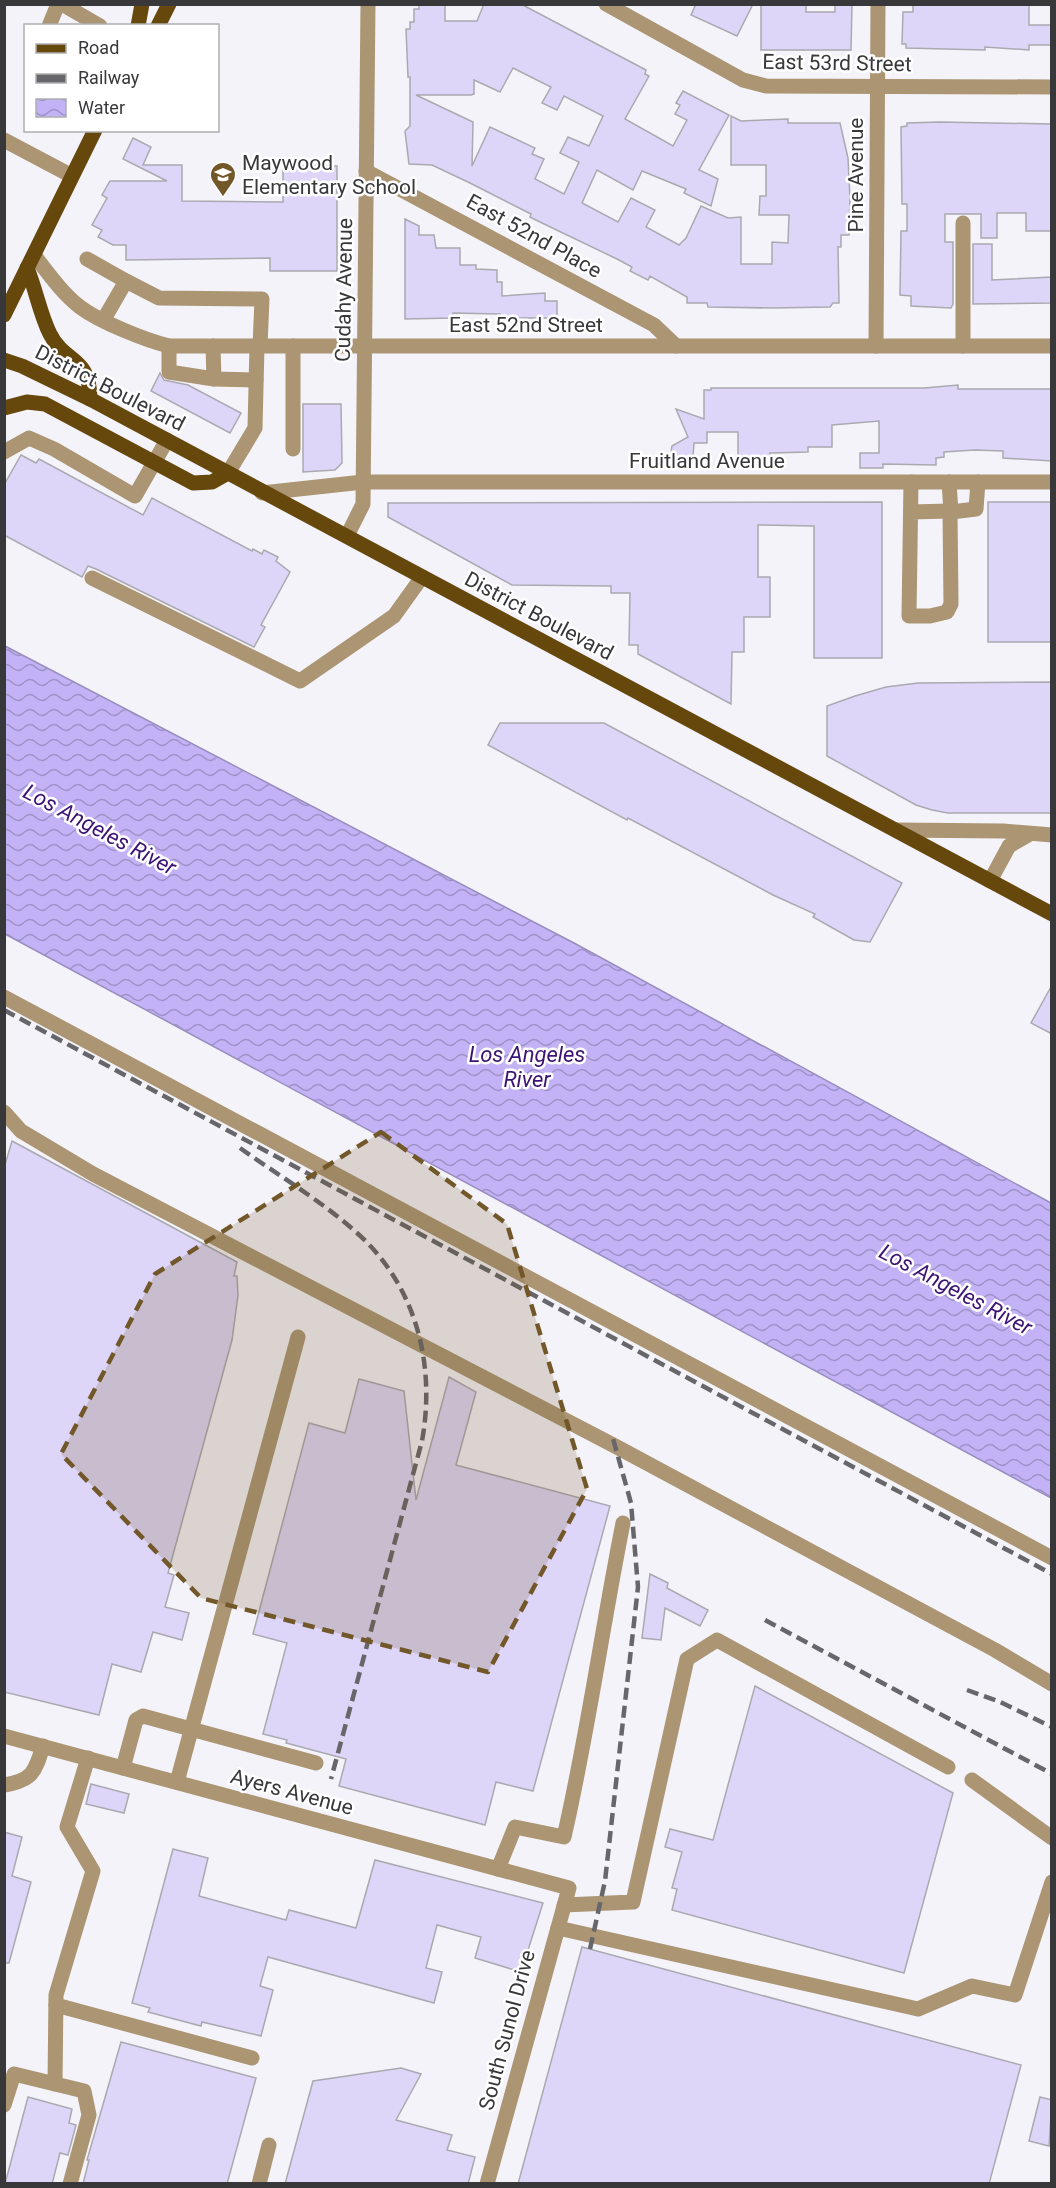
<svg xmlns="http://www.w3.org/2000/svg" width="1056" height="2188" font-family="Roboto,sans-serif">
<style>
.water{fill:url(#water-waves);stroke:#998dbe;stroke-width:1.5}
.building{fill:#ded6f9;stroke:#aaa9b0;stroke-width:1.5;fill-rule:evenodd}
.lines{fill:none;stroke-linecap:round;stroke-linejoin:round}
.minor{stroke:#ab9573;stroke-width:15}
.major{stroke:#66480d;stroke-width:15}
.rail{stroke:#67666a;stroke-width:4.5;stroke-dasharray:12 6;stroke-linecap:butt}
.marked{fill:#725729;fill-opacity:0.2;stroke:#725729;stroke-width:4.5;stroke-dasharray:12 8;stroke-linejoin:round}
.labels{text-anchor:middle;stroke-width:5;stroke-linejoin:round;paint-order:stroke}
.street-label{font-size:21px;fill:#38373a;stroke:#fff}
.poi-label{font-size:21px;fill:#38373a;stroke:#fff;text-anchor:start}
.water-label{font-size:22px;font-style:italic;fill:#3c1374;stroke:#fff}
</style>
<defs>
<pattern id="water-waves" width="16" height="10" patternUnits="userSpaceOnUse" patternTransform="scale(1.5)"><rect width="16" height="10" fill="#c3b2f6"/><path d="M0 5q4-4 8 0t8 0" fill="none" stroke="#9f92c8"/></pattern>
</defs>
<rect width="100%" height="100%" fill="#f4f3fa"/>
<path class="water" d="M5 646 574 943 1051 1203V1498L5 934Z"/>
<g class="building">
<path d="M419 4H445V21H477L484 4H521L646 70 645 74 649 76 625 119 673 146 687 120 675 114 680 105 676 103 683 91 729 115 699 170 718 179 711 206 684 193 686 189 642 171 633 190 597 170 582 203 618 222 631 198 655 210 646 227 679 245 686 238 701 206 728 218 741 217V264H772V242L788 243 789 215H759L760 196H766V165H731V116L741 121 788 119V123H840L848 158 850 199 849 235H841V247H838L839 303H833L830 307 772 308 708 307 707 303H687V297L650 276 648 280 630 271 632 267 617 259 540 222 530 217 531 214 470 183 432 165 409 164 405 131 410 126V77H408L406 29H410V22H414V9H419ZM513 68 551 87 542 103 557 110 564 96 603 116 589 146 568 137 560 153 579 162 564 194 535 179 544 159 532 154 535 148 490 127 472 166 473 122 416 95H471L474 94V80L500 92Z"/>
<path d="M696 4H753L737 36 691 15Z"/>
<path d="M806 4V12H835V4H852L851 50H761V5Z"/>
<path d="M913 4H1029V25H1052V45H1029V50L985 47V50L906 48V44H902L903 12H913Z"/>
<path d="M940 122 1052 124V231H1026V213H997V238H981V214H945V242H953V304L951 308 911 306V296L900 295 901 231H907V204H902L901 127 907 126V123Z"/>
<path d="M133 138 151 147 143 165H182V201L283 202V166H337V271H270V258L126 260V245H113L98 237 102 230 92 225 107 198 102 195 110 181H167L123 159Z"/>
<path d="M405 219 419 226V235H434L436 248H460V265H476V269L497 270V282H502V296L545 293V301H557V318H499L500 314 453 313V318L405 319Z"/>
<path d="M973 244H992V280L1052 277V303L973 304Z"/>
<path d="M160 373 164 380 188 385 241 413 230 433 151 391Z"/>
<path d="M958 385V389H1052V461L1003 458V451L975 450 944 452V457L936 458V465L883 464V468H860V453H879V421L832 425V447H808V452L770 453V465H757V460H738V432H707V443H694L693 456 685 464 677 465 670 457 672 446 688 437 676 409 704 419V390H711V388H924Z"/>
<path d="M303 404H341L342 463 335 470 303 472Z"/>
<path d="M21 455 36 463 39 459 143 515 152 498 252 551 253 549 262 554 264 550 278 557 276 561 290 572 261 625 265 627 254 647 96 569 88 566 82 577 4 535V485Z"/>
<path d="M882 502V658H814V526L758 525V577H770V617H744V652H732L731 704 638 654V645H629L630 593H611V586L512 585 388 517V503Z"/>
<rect x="988" y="502" width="64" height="140"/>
<path d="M1052 682V813H948L932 810 916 805 827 756V706L855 696 886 687 918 683Z"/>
<path d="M500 723H604L902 883 870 942 854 940 813 917 815 914 773 895 628 818 627 820 488 745Z"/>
<path d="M1052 985V1034L1031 1023Z"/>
<path d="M12 1141 237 1262 234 1276H237L238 1295 232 1340 168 1573 174 1575 165 1607 189 1613 182 1640 153 1632 141 1672 112 1664 99 1715 4 1692V1168Z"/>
<path d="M449 1377 476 1392 456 1465 610 1506 533 1791 496 1782 485 1825 339 1786 346 1759 286 1743 287 1740 263 1734 287 1643 253 1634 309 1423 345 1433 359 1379 404 1391 416 1500Z"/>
<path d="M650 1574 668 1583 667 1588 708 1610 700 1626 665 1608 661 1640 642 1638Z"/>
<path d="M755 1686 953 1793 904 1973 672 1910 677 1889 672 1888 682 1852 665 1847 670 1829 713 1840Z"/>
<path d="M91 1784 129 1794 124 1813 86 1804Z"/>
<path d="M4 1832 22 1837 12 1876 31 1882 9 1963H4Z"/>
<path d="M173 1849 208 1858 199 1896 286 1920 289 1910 356 1928 375 1860 543 1903 521 1972 475 1958 481 1937 437 1925 426 1968 442 1972 434 2003 268 1957 260 1986 273 1990 261 2036 202 2022 201 2026 148 2012 150 2008 132 2003Z"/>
<path d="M582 1947 1021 2065 989 2184H518Z"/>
<path d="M121 2042 256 2078 227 2184H83L89 2160H87Z"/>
<path d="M401 2068 421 2074 396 2120 452 2135 447 2150 475 2157 468 2184H285L313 2081Z"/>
<path d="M28 2097 72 2109 69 2123 76 2125 68 2155 60 2153 52 2184H5Z"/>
<path d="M1040 2097 1052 2100 1049 2146 1029 2141Z"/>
</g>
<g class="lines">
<g class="minor">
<path d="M62 4 100 26"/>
<path d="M606 4 743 80 766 86 1052 87"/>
<path d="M49 26 58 4"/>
<path d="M4 140 72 176"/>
<path d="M366 171 654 325 676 346"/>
<path d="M963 223V346"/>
<path d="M34 255C48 273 62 293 80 307 100 322 145 340 169 346H1052"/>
<path d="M87 259 126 281 104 319"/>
<path d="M126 281 159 298 262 299 260 346"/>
<path d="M169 346V372L214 379"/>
<path d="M213 346 214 379 256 380"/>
<path d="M876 346 878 4"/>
<path d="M293 449V346"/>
<path d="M4 452 29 438 54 449 135 496 167 440"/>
<path d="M228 473 255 428 257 346"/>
<path d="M949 482 951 512 976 509 978 482"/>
<path d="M262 493 363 482H1052"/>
<path d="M911 512 950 511 951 604 947 612 930 616H909L911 482"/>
<path d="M347 536 363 504 368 4"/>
<path d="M92 578 300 681 394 616 422 577"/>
<path d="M896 830 1003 831 1052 835"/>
<path d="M990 881 1009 846 1028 835"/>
<path d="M4 997 1052 1558"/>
<path d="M4 1112 21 1131 93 1174 615 1446 995 1650 1052 1684"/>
<path d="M4 1736 569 1888 487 2184"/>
<path d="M123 1768 136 1720 143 1716 316 1763"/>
<path d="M972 1780 1052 1838"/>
<path d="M177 1782 298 1337"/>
<path d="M4 1785C33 1780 35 1772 43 1746"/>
<path d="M498 1869 515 1827 564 1837C588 1733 602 1628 623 1523"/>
<path d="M564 1905 633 1902 687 1659 717 1640 948 1767"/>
<path d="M558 1928 918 2009 972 1986 1015 1995 1052 1882"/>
<path d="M56 2005 252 2058"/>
<path d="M55 2084 56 1995 93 1871 67 1827 88 1758"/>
<path d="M4 2105 14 2074 84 2091 89 2115 70 2184"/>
<path d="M259 2184 269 2145"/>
</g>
<g class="major">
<path d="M138 26 142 4"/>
<path d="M158 26 169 4"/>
<path d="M27 268C36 290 40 314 50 334 65 364 90 356 90 399"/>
<path d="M4 315 95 130"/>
<path d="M4 360 22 366 90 399 1052 914"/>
<path d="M4 408 27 402 45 404 193 483 212 482 228 473"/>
</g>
<g class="rail">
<path d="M4 1010 1052 1574"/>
<path d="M240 1148C278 1175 320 1200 356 1232 416 1285 436 1364 422 1441L331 1779"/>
<path d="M765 1620 1052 1774"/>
<path d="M967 1690 998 1701 1052 1727"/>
<path d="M590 1949 605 1881 638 1587 631 1503 612 1435"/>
</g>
</g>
<path class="marked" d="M381 1132 507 1224 587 1489 488 1672 201 1598 61 1454 155 1274Z"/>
<defs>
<symbol id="school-pin" viewBox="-11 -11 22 30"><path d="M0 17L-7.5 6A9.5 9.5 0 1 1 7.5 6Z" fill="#725729" stroke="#fff"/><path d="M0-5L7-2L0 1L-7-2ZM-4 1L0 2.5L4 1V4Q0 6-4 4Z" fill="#fff"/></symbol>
</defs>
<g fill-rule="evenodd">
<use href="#school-pin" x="208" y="160" width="30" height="40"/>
</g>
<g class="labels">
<g class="street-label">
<text transform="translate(837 63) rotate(1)" y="7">East 53rd Street</text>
<text transform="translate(856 175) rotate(-90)" y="7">Pine Avenue</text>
<text transform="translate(534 236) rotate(29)" y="7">East 52nd Place</text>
<text transform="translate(344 290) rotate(-89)" y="7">Cudahy Avenue</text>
<text x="526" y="332">East 52nd Street</text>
<text transform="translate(110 388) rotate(27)" y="7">District Boulevard</text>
<text x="707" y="468">Fruitland Avenue</text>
<text transform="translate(539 616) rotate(28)" y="7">District Boulevard</text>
<text transform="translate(292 1792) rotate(15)" y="7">Ayers Avenue</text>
<text transform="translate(507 2030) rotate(-75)" y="7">South Sunol Drive</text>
</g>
<g class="poi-label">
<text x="242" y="170">Maywood<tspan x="242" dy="24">Elementary School</tspan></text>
</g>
<g class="water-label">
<text transform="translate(100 829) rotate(28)" y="8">Los Angeles River</text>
<text x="527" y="1062">Los Angeles<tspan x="527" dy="25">River</tspan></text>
<text transform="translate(956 1289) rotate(28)" y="8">Los Angeles River</text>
</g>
</g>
<rect width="1056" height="2188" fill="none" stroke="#38373a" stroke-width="12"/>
<rect x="24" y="24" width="195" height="108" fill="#ffffff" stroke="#afafb0" stroke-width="1.5"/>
<rect x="36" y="44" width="30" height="9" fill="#66480d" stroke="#afafb0" stroke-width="1.5"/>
<text x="78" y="54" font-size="18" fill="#38373a">Road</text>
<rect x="36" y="74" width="30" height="9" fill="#67666a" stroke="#afafb0" stroke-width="1.5"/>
<text x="78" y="84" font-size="18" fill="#38373a">Railway</text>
<rect x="36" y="99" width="30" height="18" fill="url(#water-waves)" stroke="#afafb0" stroke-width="1.5"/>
<text x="78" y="114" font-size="18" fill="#38373a">Water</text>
</svg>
